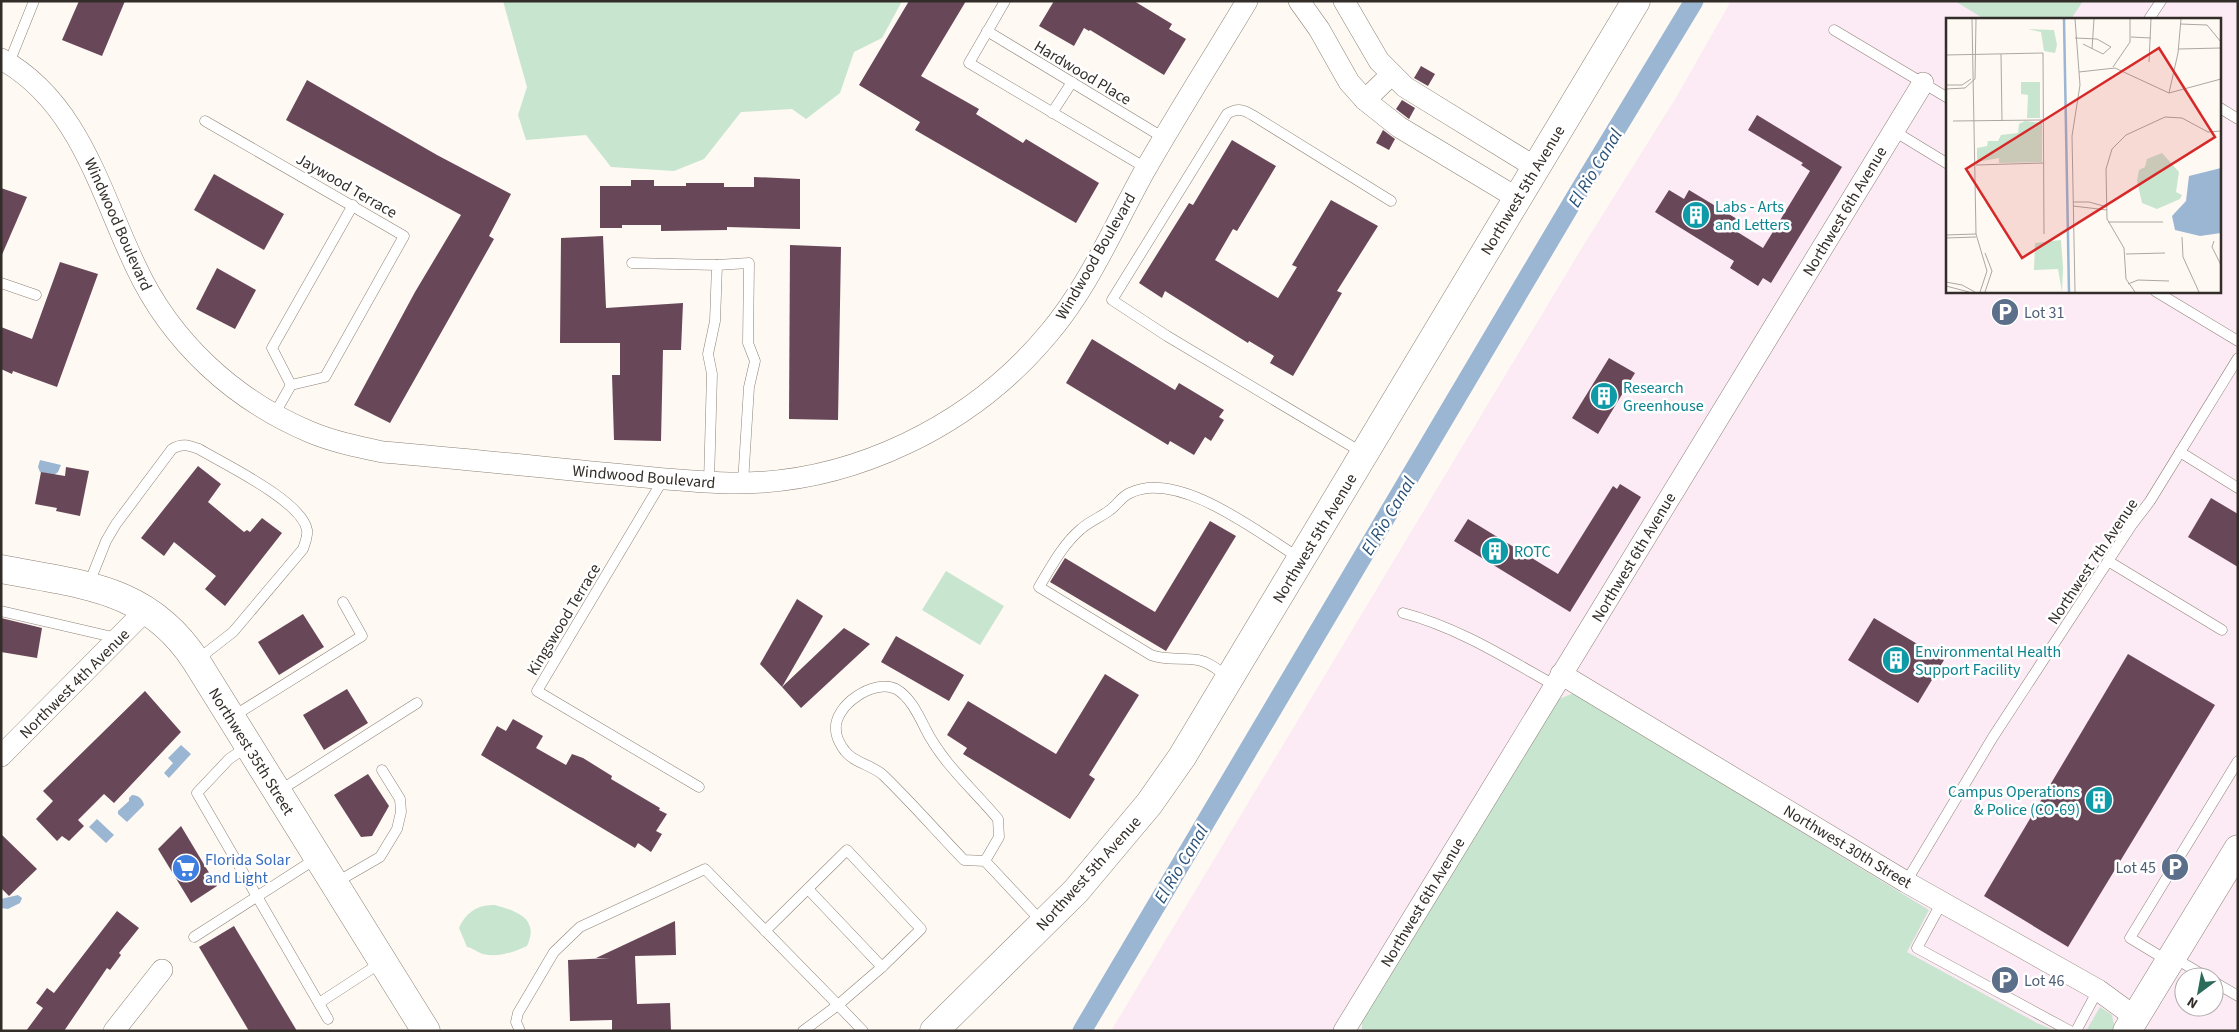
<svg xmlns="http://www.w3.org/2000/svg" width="2239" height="1032" font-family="'Source Sans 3',sans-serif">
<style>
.education{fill:#fceaf4;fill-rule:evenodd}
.green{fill:#c8e5d0}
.water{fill:#9bb6d3}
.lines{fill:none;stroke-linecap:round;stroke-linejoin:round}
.canal{stroke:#9bb6d3;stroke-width:19}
.building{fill:#684758}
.lane-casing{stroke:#8e8276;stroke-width:11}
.street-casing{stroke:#8e8276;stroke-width:22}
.secondary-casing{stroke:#8e8276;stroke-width:29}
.lane{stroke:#fff;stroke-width:10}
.street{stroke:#fff;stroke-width:21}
.secondary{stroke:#fff;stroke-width:28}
.labels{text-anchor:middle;stroke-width:5;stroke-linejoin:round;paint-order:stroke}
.street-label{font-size:16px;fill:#322d28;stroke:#fff}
.culture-label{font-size:16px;fill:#0d838f;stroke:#fff;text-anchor:start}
.service-label{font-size:16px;fill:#4e5e75;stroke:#fff;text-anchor:start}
.shop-label{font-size:16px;fill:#366cbe;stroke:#fff;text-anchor:start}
.water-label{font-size:18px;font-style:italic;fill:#285078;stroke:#fff}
.inset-river{fill:none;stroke:#9bb6d3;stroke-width:2.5}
.inset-road{fill:none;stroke:#aca7a2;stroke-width:1}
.view{fill:#d62828;fill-opacity:0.15;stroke:#d62828;stroke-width:2.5}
.inset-edge{fill:none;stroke:#322d28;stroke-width:2.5}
</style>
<rect width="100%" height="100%" fill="#fef9f3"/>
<path class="education" d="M1731 1H2238V1031H1111L1580 251 1677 96ZM1948 19H2220V291H1948ZM2184 977H2214V1007H2184Z"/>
<g class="green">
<path d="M503 1H902L882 38 854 52 840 93 806 119 792 109 741 112 704 159 674 171 611 167 586 135 526 140 518 115 527 87Z"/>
<path d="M1955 1H2083L2071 19H1984Z"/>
<path d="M946 571 1004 606 980 645 922 610Z"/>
<path d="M1574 693 1929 910 1907 952 2037 1023 2056 1031H1362V1021L1559 699Z"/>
<path d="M495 905C516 911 540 918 527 946 514 952 498 958 483 954 477 952 473 948 467 947L459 928C465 913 478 904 495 905Z"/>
<path d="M2100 1007 2112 1015 2115 1031H2086Z"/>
</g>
<g class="water">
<path d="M40 460 61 465 58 472 54 475 40 472 38 467Z"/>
<path d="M181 745 191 754 169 778 164 773 173 763 168 758Z"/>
<path d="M132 795C138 795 143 799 144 805L127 822 118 814V811L129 801V798Z"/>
<path d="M97 819 114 835 106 843 89 827Z"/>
<path d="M18 895 22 898 20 903 8 909 1 908V899Z"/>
</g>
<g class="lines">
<path class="canal" d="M1082 1031 1576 196 1694 1"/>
</g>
<g class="building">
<path d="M79 1H125L102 56 62 40Z"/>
<path d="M909 1H966L921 76 979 109 976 114 1023 143 1026 139 1099 183 1076 223 915 130 920 122 859 85Z"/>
<path d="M1054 1H1134L1172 24 1169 29 1186 39 1164 75 1090 30 1089 31 1084 28 1074 46 1039 26Z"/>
<path d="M1421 66 1435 74 1428 86 1414 78Z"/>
<path d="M307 80 437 155 511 194 489 236 494 239 390 423 354 405 415 292 461 215 286 120Z"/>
<path d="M1402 100 1415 108 1409 119 1396 109Z"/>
<path d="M1757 115 1842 167 1771 283 1763 278 1758 286 1730 268 1734 261 1655 212 1669 190 1684 199 1689 190 1737 219 1731 228 1763 248 1810 171 1801 165 1803 163 1748 130Z"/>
<path d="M1383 130 1395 139 1389 150 1376 143Z"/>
<path d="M1232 140 1276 166 1237 231 1233 229 1215 260 1278 298 1297 267 1292 265 1331 200 1378 226 1337 291 1342 293 1293 376 1270 363 1274 356 1249 341 1248 343 1165 291 1162 298 1139 283 1189 203 1193 205Z"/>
<path d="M214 174 284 214 264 250 194 210Z"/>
<path d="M754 177 800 179V229L727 227V230L661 231V225H622V228H600V186H631V180H654V186H686V183H724V187H754Z"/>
<path d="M1 188 27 197 1 257Z"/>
<path d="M603 236 606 308 683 303 681 350H663L661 441 614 440 612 375H620V343H560L561 238Z"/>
<path d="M790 245 841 247 838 420 789 419Z"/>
<path d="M60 262 98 274 57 387 13 371 12 374 1 369V327L32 339Z"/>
<path d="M217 268 256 290 235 329 196 309Z"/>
<path d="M1092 339 1175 390 1179 383 1224 410 1219 417 1224 420 1211 441 1205 437 1194 455 1170 441 1168 445 1066 383Z"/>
<path d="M1609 358 1635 373 1598 434 1572 418Z"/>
<path d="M198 466 221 484 208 502 244 532 247 530 250 532 262 518 282 533 225 606 205 589 216 576 174 542 164 556 141 538Z"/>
<path d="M66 467 89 471 80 516 56 511 57 508 35 504 41 472 65 476Z"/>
<path d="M1620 484 1641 497 1570 612 1454 541 1468 519 1558 574 1613 486 1617 489Z"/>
<path d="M2211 498 2238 514V567L2188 537Z"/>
<path d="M1210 521 1236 536 1166 651 1050 582 1065 558 1155 612Z"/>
<path d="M797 599 823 616 782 687 760 664Z"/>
<path d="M303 614 324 647 279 675 258 642Z"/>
<path d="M1 618 42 628 37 658 1 652Z"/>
<path d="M1874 618 1944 660 1918 703 1848 660Z"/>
<path d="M844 628 870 644 801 708 782 687Z"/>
<path d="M896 636 964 675 949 701 881 662Z"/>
<path d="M2128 654 2215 705 2068 947 1984 896Z"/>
<path d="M1105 674 1139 695 1089 775 1095 779 1070 819 963 754 967 748 947 735 968 701 1056 754Z"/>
<path d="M347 689 368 723 324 750 303 715Z"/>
<path d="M145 691 181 732 114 803 104 794 78 820 84 826 69 841 62 836 57 841 36 819 53 801 43 791Z"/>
<path d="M513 719 543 736 536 748 566 765 572 754 583 758 612 776 611 779 660 808 659 810 667 814 656 831 662 834 651 852 638 843 635 848 481 755 497 726 506 731Z"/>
<path d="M368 774 389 806 372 836 361 837 334 795Z"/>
<path d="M181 826 217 886 191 903 158 849Z"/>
<path d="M1 834 37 869 9 896 1 888Z"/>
<path d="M117 911 139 928 119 953 121 955 110 970 107 968 64 1031H26L43 1008 36 1003 47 988 54 993Z"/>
<path d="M675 921 676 955 635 956 637 1004 670 1003 671 1031H612V1020L570 1021 568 960 610 958H596Z"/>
<path d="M234 926 297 1031H249L199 947Z"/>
</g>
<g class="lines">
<defs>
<g id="lane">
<path d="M1005 1 969 63 1146 168"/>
<path d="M2149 19 2161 1"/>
<path d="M1834 30 1948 98"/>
<path d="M987 31 1164 138"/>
<path d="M9 63 34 1"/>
<path d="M2220 108 2238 119"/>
<path d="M1052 113 1072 82"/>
<path d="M205 121 404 236 325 377 291 385 274 415"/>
<path d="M1894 131 1948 164"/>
<path d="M632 263 717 265 715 321 708 354 712 374 709 482"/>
<path d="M717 265 749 263 748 343 755 361 749 387 743 483"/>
<path d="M1 283 36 295"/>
<path d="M2155 291 2238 341"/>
<path d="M291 385 272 348 353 205"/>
<path d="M2180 452 2238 488"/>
<path d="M1363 453 1167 336 1112 300 1227 114C1238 107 1244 110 1254 116L1391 201"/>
<path d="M664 478 537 691 699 787"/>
<path d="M2108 561 2222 630"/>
<path d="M88 586 106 541 116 524 172 449C182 443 188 445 199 449 224 464 302 501 307 530 308 536 305 543 303 549L233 632 197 660"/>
<path d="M1 611 117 638"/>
<path d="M1403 613C1457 627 1506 658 1554 685"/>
<path d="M1229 678C1219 671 1210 662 1198 660 1182 657 1167 661 1151 655L1039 587C1051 567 1063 544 1081 529 1090 521 1101 517 1110 510 1117 505 1122 496 1130 493 1179 469 1260 534 1301 559"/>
<path d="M232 717 362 636 343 602"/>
<path d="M248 746 229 759 197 793 328 1019"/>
<path d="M279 791 417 703"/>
<path d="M985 861 999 837 998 819C973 789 943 764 925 728 918 714 910 697 896 689 874 678 833 706 836 730 836 737 841 746 845 751 854 763 872 765 883 775 911 802 937 832 964 860L985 861 1043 923"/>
<path d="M1906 882 1993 737 2131 526 2150 501 2238 358"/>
<path d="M335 883 380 857 397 829 401 812 400 799 382 770"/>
<path d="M808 889 882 967"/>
<path d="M1942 902 1917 948 2070 1031"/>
<path d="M765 931 847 850 921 929 882 967 838 1005 863 1031"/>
<path d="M194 937 317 858"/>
<path d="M2173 957 2206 977"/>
<path d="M2168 961 2130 938 2238 761"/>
<path d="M2214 982 2238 996"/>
<path d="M319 1003 382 962"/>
<path d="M520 1031 516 1022 518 1013 554 952 580 927 705 869 838 1005 803 1031"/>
<path d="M2076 1031 2098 990"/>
</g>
<g id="street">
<path d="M1299 1 1319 29 1349 82 1365 100 1399 127 1517 198"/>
<path d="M1344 1 1379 61 1405 87 1535 167"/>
<path d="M1 59C79 102 100 192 136 267 171 342 234 400 310 432 334 442 359 447 383 452 453 458 522 465 592 472 638 476 684 482 730 483 851 485 972 426 1049 333 1089 286 1114 226 1144 172 1177 114 1213 58 1247 1"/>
<path d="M1365 100 1391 75"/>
<path d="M1561 674 1906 882 2098 990 2135 1017"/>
<path d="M1 756 147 609"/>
<path d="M114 1031 162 970"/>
<path d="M1344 1031 1923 83"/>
</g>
<g id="secondary">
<path d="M1 569C81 585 147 586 196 661L426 1031"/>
<path d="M934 1031 1076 891 1149 804 1182 757 1636 1"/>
<path d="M2127 1031 2238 849"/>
</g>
</defs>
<use href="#lane" class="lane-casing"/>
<use href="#street" class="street-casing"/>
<use href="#secondary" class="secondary-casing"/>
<use href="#lane" class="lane"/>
<use href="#street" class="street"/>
<use href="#secondary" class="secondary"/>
</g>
<defs>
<symbol id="building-disc" viewBox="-11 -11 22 22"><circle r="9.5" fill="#0f9aa8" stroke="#fff"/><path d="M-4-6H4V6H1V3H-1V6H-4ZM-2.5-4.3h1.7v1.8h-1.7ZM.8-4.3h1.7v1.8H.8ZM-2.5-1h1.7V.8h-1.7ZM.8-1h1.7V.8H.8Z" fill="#fff"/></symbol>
<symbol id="parking-disc" viewBox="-11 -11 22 22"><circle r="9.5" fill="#5c6f8a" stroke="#fff"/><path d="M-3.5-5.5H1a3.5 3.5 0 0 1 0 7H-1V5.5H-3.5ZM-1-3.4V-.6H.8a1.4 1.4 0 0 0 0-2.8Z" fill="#fff"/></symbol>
<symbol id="supermarket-disc" viewBox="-11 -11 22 22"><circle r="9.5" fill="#3f7fe0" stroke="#fff"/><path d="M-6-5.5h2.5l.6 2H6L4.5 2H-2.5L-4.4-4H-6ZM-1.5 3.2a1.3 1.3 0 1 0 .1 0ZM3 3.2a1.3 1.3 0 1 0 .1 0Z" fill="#fff"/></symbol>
</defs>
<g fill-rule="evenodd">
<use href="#building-disc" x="1680" y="199" width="32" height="32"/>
<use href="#parking-disc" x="1989" y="296" width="32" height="32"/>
<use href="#building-disc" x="1588" y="380" width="32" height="32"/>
<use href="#building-disc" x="1479" y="535" width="32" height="32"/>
<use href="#building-disc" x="1880" y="644" width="32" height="32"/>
<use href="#building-disc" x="2083" y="784" width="32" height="32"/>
<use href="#parking-disc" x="2159" y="851" width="32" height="32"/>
<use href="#supermarket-disc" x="170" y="852" width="32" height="32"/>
<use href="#parking-disc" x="1989" y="964" width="32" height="32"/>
</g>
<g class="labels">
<g class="street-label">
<text transform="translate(1083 72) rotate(31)" y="6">Hardwood Place</text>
<text transform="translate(347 185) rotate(30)" y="6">Jaywood Terrace</text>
<text transform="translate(1522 190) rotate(-59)" y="6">Northwest 5th Avenue</text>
<text transform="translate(1844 211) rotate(-59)" y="6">Northwest 6th Avenue</text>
<text transform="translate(119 224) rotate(66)" y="6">Windwood Boulevard</text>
<text transform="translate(1095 256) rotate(-60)" y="6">Windwood Boulevard</text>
<text transform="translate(644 476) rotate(5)" y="6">Windwood Boulevard</text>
<text transform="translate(1314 538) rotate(-59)" y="6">Northwest 5th Avenue</text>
<text transform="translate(1633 557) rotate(-59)" y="6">Northwest 6th Avenue</text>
<text transform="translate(2092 561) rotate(-56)" y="6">Northwest 7th Avenue</text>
<text transform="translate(563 619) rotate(-59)" y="6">Kingswood Terrace</text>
<text transform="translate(74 683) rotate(-45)" y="6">Northwest 4th Avenue</text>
<text transform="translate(252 751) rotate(58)" y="6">Northwest 35th Street</text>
<text transform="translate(1848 846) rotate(31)" y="6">Northwest 30th Street</text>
<text transform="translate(1088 873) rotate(-48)" y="6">Northwest 5th Avenue</text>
<text transform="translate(1422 902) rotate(-59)" y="6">Northwest 6th Avenue</text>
</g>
<g class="culture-label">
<text x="1715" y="212">Labs - Arts<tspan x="1715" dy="18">and Letters</tspan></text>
<text x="1623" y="393">Research<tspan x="1623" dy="18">Greenhouse</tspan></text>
<text x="1514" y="557">ROTC</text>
<text x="1915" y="657">Environmental Health<tspan x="1915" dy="18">Support Facility</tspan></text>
<text x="2080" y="797" text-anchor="end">Campus Operations<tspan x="2080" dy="18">&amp; Police (CO-69)</tspan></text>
</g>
<g class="service-label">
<text x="2024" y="318">Lot 31</text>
<text x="2156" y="873" text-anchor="end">Lot 45</text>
<text x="2024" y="986">Lot 46</text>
</g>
<g class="shop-label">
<text x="205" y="865">Florida Solar<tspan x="205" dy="18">and Light</tspan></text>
</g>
<g class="water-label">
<text transform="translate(1595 168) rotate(-59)" y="6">El Rio Canal</text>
<text transform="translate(1388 516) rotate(-59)" y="6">El Rio Canal</text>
<text transform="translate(1181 864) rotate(-59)" y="6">El Rio Canal</text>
</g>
</g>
<g transform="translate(1946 18)">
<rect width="275" height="275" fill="#fef9f3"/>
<path d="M82 11 108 12 111 27 109 35 98 33 95 14ZM75 64H94V100H81L82 77 75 76ZM79 103 96 105V144L53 145V140L31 144V130L41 128 42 123H52L55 117 72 115 73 106ZM216 135 233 154 230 174 236 177 234 181 211 191 196 185 191 163 193 152 199 149 201 141ZM115 222 117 250 116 274 112 251 88 252 89 225Z" fill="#c8e5d0"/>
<path d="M275 150V215L254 218 229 212 226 198 240 183 243 158Z" fill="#9bb6d3"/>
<path class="inset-river" d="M118 1 123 274"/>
<path class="inset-road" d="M26 1 30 216 41 253 34 274M234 6 261 7 275 24M185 19 205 20M129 20 151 21 165 29 157 36 137 26M146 31 148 1M232 31 275 30M55 36 56 103M0 37 97 35 98 216M203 44 205 1M167 49 184 24V1M133 54 169 50 223 75 275 61M0 67H16L25 61M0 71 19 70 29 61 30 1M223 75 232 35 235 1M7 103 97 102M30 147 98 145M127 184H143L161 189M127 188 161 192M162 204H217M0 217 30 216M236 219 237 239 253 274M0 220 30 219M268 223 266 229 275 247M39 235 46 253 39 274M180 236 219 235M0 264 16 267 29 274M182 266 192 262 223 263M0 268 23 274M129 274 126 118 134 67 129 1M189 274 180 261 178 230 161 201 160 151 166 131 180 117 219 99 236 100 262 114 275 113"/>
<path class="view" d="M213 30 269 119 76 240 20 151Z"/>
<rect width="275" height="275" class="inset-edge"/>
</g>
<rect width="2239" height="1032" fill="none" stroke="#322d28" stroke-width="5"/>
<g transform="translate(2199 992) rotate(212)"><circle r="24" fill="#ffffff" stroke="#adaba9"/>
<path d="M0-4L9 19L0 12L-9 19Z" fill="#2b6b59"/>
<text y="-8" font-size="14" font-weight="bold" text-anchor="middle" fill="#322d28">N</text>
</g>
</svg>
